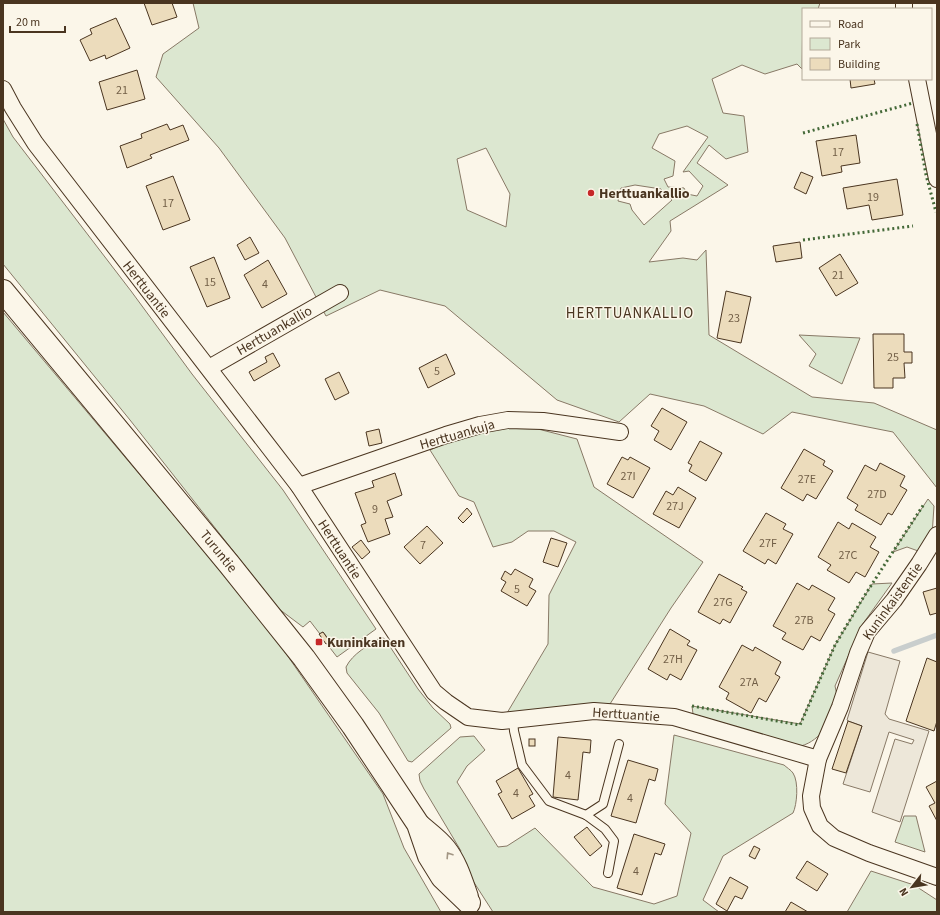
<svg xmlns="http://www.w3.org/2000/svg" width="940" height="915" font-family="'Source Sans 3',sans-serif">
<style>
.green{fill:#dce7d0;stroke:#887966;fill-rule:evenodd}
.parking{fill:#ede7d9;stroke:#887966}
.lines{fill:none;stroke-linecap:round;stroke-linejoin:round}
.stream{stroke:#c9cecd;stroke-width:5.5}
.building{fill:#ecdcbc;stroke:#4a3520}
.service-casing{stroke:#4a3520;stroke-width:10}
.minor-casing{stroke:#4a3520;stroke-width:18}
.primary-casing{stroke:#4a3520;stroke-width:24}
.service{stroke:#fbf6e9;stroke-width:8}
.minor{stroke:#fbf6e9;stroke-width:16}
.primary{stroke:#fbf6e9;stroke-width:22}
.hedge{stroke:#436837;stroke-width:3;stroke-dasharray:2 3;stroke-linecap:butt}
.oneway{stroke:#a29684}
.poi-dot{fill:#c62828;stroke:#fbf6e9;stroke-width:1.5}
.labels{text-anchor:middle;stroke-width:3;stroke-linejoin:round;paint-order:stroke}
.number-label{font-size:12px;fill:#725f47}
.poi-label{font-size:14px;font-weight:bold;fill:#4a3520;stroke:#fbf6e9;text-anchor:start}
.street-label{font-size:14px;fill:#4a3520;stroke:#fbf6e9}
.neighbourhood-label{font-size:15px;letter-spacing:1px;fill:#4a3520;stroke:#fbf6e9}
</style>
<rect width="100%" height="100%" fill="#fbf6e9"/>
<g class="green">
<path d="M193 3H820L818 9H803L802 69 797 64 765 74 742 65 712 79 723 113 744 116 748 152 726 159 709 145 697 163 728 185 670 221 671 231 649 262 683 258 697 260 706 250 709 335 812 397 874 403 937 430V488L893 432 792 412 763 434 704 406 650 394 619 422 557 400 445 306 380 290 326 316 285 238 219 148 156 77 163 54 199 28ZM687 126 708 137 683 172 689 171 703 186 697 196 687 194 684 188 668 187 664 179 673 176 675 161 652 148 659 134ZM486 148 510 194 506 227 467 210 457 159ZM635 185 661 189 672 200 644 225 632 210 630 204 618 201 621 188Z"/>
<path d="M3 119 13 137 131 291 192 374 283 490 376 629 337 657 327 644 330 641 323 632 320 634 310 621 303 627 279 609 130 420 3 264Z"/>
<path d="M3 312 267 626 383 794 404 848 441 912H3Z"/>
<path d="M799 335 860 338 842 384 809 366 816 354Z"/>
<path d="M492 428 538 429 577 439 594 487 703 562 671 608 610 704H586L557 708 507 713 548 644 549 595 576 542 554 531H528L512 542 493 547 474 502 459 496 430 450 453 440Z"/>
<path d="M928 499 934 506 932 536 921 552 907 547 893 552Z"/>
<path d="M892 583 862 625 835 686 839 704C829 721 822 740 801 746L693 714 692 706 800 724 835 645 872 584Z"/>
<path d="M381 637 385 639 418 689 433 708 450 724 451 728 412 762 408 761 379 713 347 673 346 667C353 653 368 646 381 637Z"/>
<path d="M674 735 784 765C786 767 791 770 793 773 799 782 797 805 793 813L723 856 703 900 719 912H493L457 856 461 851 424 789 420 781 419 774 460 737 474 736 485 750 467 766 457 782 498 847 507 846 535 828 593 887 654 904 677 896 691 833 665 804Z"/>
<path d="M904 816H916L925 852 895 842Z"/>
<path d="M871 871 914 885 937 900V912H847Z"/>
</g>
<path class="parking" d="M868 652 900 661 885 714 889 719 929 731 900 822 872 812 895 739 912 744 914 740 889 732 870 792 843 784 862 726 848 721 847 720Z"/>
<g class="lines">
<path class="stream" d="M894 651 937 635"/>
</g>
<g class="building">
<path d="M144 3H172L177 17 152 25Z"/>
<path d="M116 18 130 48 106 59 105 55 90 61 80 40 92 34 90 29Z"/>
<path d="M137 70 145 99 107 110 99 82Z"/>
<path d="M850 79H874L875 84 851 88Z"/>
<path d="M167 124 170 130 183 125 189 140 150 155 152 158 127 168 120 146 142 138 141 134Z"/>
<path d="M856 135 860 163 841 166 842 172 822 176 816 141Z"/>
<path d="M801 172 813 177 806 194 794 188Z"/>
<path d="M173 176 190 220 163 230 146 186Z"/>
<path d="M897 179 903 215 872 220 869 205 847 209 843 188Z"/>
<path d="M250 237 259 253 245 260 237 245Z"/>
<path d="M800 242 802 258 776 262 773 246Z"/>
<path d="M840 254 858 283 836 296 819 268Z"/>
<path d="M214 257 230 298 207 307 190 267Z"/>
<path d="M268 260 287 294 262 308 244 275Z"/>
<path d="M726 291 751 297 741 343 717 338Z"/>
<path d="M873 334H904V352H912V363H904L905 378H893V388H874Z"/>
<path d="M273 353 280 366 254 381 249 372 267 362 265 357Z"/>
<path d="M446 354 455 374 428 388 419 368Z"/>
<path d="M339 372 349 393 335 400 325 379Z"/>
<path d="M662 408 687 422 671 450 654 440 659 431 651 426Z"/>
<path d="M379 429 382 443 369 446 366 432Z"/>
<path d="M700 441 722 453 706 481 689 471 692 465 688 463Z"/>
<path d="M804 449 825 461 823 465 833 471 816 499 807 494 803 501 781 488Z"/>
<path d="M622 457 628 460 630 457 650 468 633 498 607 484Z"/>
<path d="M880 463 905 476 900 486 907 490 892 515 888 513 881 525 855 510 858 505 847 498 865 465 876 471Z"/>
<path d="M395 473 402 495 387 501 393 517 385 519 390 534 368 542 361 525 366 523 355 493 374 487 372 481Z"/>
<path d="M678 487 696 498 679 528 653 514 666 491 673 495Z"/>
<path d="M467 508 472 514 463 523 458 518Z"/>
<path d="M766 513 786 524 783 529 793 534 776 564 768 559 765 564 743 551Z"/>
<path d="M838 522 849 529 852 523 876 537 870 547 879 552 865 577 856 572 849 583 827 570 831 565 818 557Z"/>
<path d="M427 526 443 543 420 564 404 547Z"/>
<path d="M551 538 567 543 558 567 543 562Z"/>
<path d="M361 540 370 552 362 559 352 547Z"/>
<path d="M515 569 533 579 529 587 536 591 527 606 501 591 506 582 501 579 505 571 511 575Z"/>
<path d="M719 574 743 587 741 589 747 592 730 623 723 619 720 624 698 612Z"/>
<path d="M797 583 809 590 812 585 835 598 828 610 835 614 820 641 811 636 803 650 782 639 786 633 773 626Z"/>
<path d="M937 588V613L930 615 923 592Z"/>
<path d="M670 629 690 641 687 645 697 650 681 680 670 674 667 680 648 669Z"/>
<path d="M323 632 330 642 326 644 319 634Z"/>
<path d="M742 645 753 651 755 647 781 662 775 674 780 677 766 702 759 698 751 713 726 699 729 693 719 687Z"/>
<path d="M927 658 937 662V721L934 731 906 721Z"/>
<path d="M848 721 862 726 846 773 832 769Z"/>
<path d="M558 737 591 740 590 753 583 752 578 800 553 797Z"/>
<rect x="529" y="739" width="6" height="7"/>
<path d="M628 760 658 769 655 781 649 779 636 823 611 816Z"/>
<path d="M518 768 533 794 529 796 535 806 512 819 498 794 502 792 496 781Z"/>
<path d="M937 781V821L929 806 935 803 926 787Z"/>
<path d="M587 827 602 846 590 856 574 837Z"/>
<path d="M634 834 665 844 661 855 655 853 642 895 617 888Z"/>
<path d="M754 846 760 849 755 859 749 856Z"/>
<path d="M807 861 828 874 817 891 796 878Z"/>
<path d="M730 877 748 887 742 899 735 896 727 911 716 904Z"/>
<path d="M791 902 808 912H785Z"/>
</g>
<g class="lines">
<defs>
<g id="service">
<path d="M513 719 514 731 522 765 549 801 586 815 605 829 614 841 608 873"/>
<path d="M586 815 603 804 619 744"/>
</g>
<g id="minor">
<path d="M904 3V9"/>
<path d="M917 79 937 179"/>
<path d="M3 89 13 108 35 143 299 486 434 692 446 702 468 717 502 721 594 711 674 717 818 759"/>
<path d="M209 368 340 293"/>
<path d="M299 486 446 435 480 425 508 420 543 421 620 432"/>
<path d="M937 535 919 564 894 600 867 632 858 653 840 707 818 759 811 796 812 808 820 826 834 838 869 853 937 877"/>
</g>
<g id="primary">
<path d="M3 291 229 564 304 658 353 726 418 824 429 856 442 877 469 903"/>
<path d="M420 826C428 833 438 840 445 849 456 863 461 880 467 897"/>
</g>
</defs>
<use href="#service" class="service-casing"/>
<use href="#minor" class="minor-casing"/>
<use href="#primary" class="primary-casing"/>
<use href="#service" class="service"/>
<use href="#minor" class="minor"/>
<use href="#primary" class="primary"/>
<g class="hedge">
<path d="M917 124 926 175 936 212"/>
<path d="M803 133 913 103"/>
<path d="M803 240 913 226"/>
<path d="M692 706 800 725 835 645 863 598 924 504"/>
</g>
</g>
<defs><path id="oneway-chevron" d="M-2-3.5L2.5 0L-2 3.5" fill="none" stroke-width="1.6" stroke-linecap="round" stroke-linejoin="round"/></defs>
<use class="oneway" href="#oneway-chevron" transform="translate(449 855) rotate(-123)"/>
<g class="poi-dot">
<circle cx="591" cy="193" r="4"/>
<rect x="315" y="638" width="8" height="8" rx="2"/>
</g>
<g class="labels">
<g class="number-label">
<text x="122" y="94">21</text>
<text x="838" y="156">17</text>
<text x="873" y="201">19</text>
<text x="168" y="207">17</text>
<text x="838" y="279">21</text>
<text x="210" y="286">15</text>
<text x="265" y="288">4</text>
<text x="734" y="322">23</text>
<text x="893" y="361">25</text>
<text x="437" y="375">5</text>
<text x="628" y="480">27I</text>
<text x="807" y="483">27E</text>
<text x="877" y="498">27D</text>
<text x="675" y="510">27J</text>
<text x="375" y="513">9</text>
<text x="768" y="547">27F</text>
<text x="423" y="549">7</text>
<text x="848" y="559">27C</text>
<text x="517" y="593">5</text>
<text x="723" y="606">27G</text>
<text x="804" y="624">27B</text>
<text x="673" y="663">27H</text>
<text x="749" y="686">27A</text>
<text x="568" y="779">4</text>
<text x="516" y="797">4</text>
<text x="630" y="802">4</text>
<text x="636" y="875">4</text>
</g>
<g class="poi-label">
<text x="599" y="198">Herttuankallio</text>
<text x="327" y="647">Kuninkainen</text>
</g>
<g class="street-label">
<text transform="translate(147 289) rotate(52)" y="5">Herttuantie</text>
<text transform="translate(274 330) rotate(-30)" y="5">Herttuankallio</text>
<text transform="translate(457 434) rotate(-16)" y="5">Herttuankuja</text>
<text transform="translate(340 549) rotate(57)" y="5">Herttuantie</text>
<text transform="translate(219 551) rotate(51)" y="5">Turuntie</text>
<text transform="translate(892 601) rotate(-54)" y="5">Kuninkaistentie</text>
<text transform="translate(626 714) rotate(4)" y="5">Herttuantie</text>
</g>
<g class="neighbourhood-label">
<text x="630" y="318">HERTTUANKALLIO</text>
</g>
</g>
<rect width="940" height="915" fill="none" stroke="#4a3520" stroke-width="8"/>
<rect x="802" y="8" width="130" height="72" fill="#fbf6e9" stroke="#b4a999"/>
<rect x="810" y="21" width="20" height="6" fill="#fbf6e9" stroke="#b4a999"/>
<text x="838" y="28" font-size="12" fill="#4a3520">Road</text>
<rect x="810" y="38" width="20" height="12" fill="#dce7d0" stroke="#b4a999"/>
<text x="838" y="48" font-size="12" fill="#4a3520">Park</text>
<rect x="810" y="58" width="20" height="12" fill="#ecdcbc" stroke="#b4a999"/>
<text x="838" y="68" font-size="12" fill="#4a3520">Building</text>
<g transform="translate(912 887) rotate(239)" stroke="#fbf6e9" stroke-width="3" paint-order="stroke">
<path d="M0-3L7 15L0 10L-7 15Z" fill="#4a3520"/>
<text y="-6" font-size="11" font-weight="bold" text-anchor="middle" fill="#4a3520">N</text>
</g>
<path d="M10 26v6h55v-6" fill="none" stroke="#4a3520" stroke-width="2"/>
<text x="16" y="26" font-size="12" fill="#4a3520" stroke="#fbf6e9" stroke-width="3" paint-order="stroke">20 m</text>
</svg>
